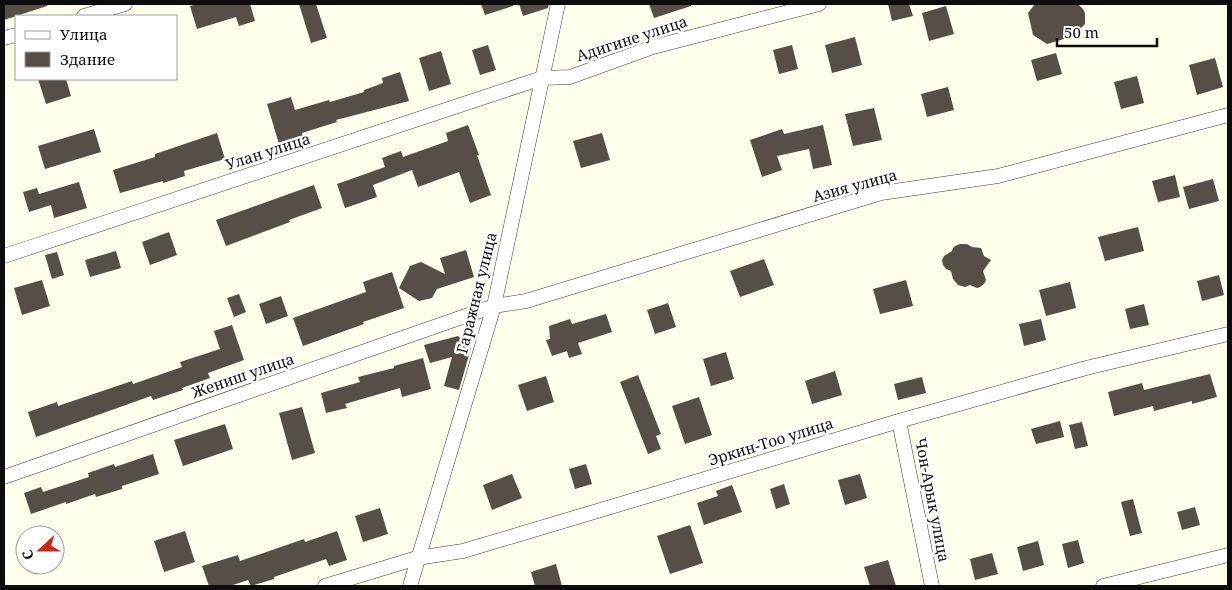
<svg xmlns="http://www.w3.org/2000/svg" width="1232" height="590" font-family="'Noto Serif',serif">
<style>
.building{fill:#564f48}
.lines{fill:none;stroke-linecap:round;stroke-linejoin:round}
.minor-casing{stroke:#404040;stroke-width:15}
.minor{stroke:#fff;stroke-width:14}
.labels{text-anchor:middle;stroke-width:5;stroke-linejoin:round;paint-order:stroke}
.street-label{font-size:15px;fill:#0d0d0d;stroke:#fff}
</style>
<rect width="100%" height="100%" fill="#fffeec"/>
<g class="building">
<path d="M4 4H47V6L4 20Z"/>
<path d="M196 4H250L255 21 239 26 236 17 197 29 190 6Z"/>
<path d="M299 4H316L327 38 311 43Z"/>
<path d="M481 4H513V6L485 15Z"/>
<path d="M519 4H549L548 8 523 16Z"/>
<path d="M649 4H691V6L654 18Z"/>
<path d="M888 4H909L913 16 892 21Z"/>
<path d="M1035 4H1078L1083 9 1085 13V24L1080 29 1069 32 1064 39 1047 44 1033 35 1028 13Z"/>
<path d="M946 6 954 34 929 41 922 13Z"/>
<path d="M855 37 862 65 832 73 825 45Z"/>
<path d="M488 45 496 70 480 75 472 50Z"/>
<path d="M792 45 798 69 779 74 773 50Z"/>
<path d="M441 51 451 84 429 91 419 58Z"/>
<path d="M1056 53 1062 74 1037 81 1031 60Z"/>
<path d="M1215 58 1223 87 1197 95 1189 65Z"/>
<path d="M400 72 409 101 336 120 337 122 302 133 303 136 279 144 267 104 291 97 295 110 329 100 330 102 364 92V90L383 83 382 78Z"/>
<path d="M1137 76 1144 103 1121 109 1114 82Z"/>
<path d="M38 79H66L71 96 46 104Z"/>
<path d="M948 87 954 110 927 117 921 94Z"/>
<path d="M874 108 882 140 853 146 845 114Z"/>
<path d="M468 125 479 155H477L491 195 470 203 459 172 418 187 412 170 373 185 377 197 345 208 337 184 385 167 382 158 401 151 403 157 448 141 446 133Z"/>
<path d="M823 125 832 165 813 169 809 149 777 156 782 170 762 177 750 140 782 129 784 134Z"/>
<path d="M94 129 101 152 45 169 38 146Z"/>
<path d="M217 133 225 159 184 171 185 176 163 183V181L120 193 113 170 155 157V154Z"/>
<path d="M602 133 610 160 581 168 573 141Z"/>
<path d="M1175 175 1180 197 1158 202 1152 181Z"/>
<path d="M1213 179 1219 201 1189 209 1183 187Z"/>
<path d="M79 182 87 208 54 218 51 205 29 212 23 192 37 188 39 194Z"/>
<path d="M314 185 322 208 289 220 290 222 226 246 216 220Z"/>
<path d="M1138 227 1144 251 1105 261 1098 237Z"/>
<path d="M169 232 177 255 150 265 142 242Z"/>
<path d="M960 244H967L972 247 981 248 984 256 991 260 983 271 986 280 984 284 980 287 977 288 970 285 965 287 958 285 953 279 951 271 946 269 943 265 942 260 944 256 952 251 953 248 955 246Z"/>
<path d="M466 250 474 277 437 289 432 298 419 301 399 288 410 266 421 262 445 274 440 258Z"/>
<path d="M116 251 121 268 90 277 85 260Z"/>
<path d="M57 252 64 275 52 279 45 255Z"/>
<path d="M764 259 774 285 740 297 730 271Z"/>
<path d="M392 272 404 308 363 322 364 324 303 346 293 318 366 292 363 282Z"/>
<path d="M1219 275 1224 295 1202 301 1197 281Z"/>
<path d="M42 280 50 306 22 315 14 288Z"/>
<path d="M906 280 913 306 880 314 873 289Z"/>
<path d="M1070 282 1076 308 1046 316 1039 290Z"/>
<path d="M239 294 246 312 234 317 227 298Z"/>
<path d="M281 296 288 316 266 324 259 304Z"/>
<path d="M668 303 676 327 655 334 647 310Z"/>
<path d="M1144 304 1149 325 1130 329 1125 309Z"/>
<path d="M606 314 612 332 578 343 582 354 569 358 567 351 552 356 546 340 550 339 549 326 570 319 572 324Z"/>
<path d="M1041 319 1046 340 1024 346 1019 324Z"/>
<path d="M232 325 244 360 208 373 210 378 182 388 183 390 153 400 151 396 36 437 28 412 57 402 58 406 132 381 133 384 182 367 180 362 220 349 214 331Z"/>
<path d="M458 336 471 348 459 390 444 386 452 357 430 363 424 345Z"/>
<path d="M726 352 734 379 711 386 703 359Z"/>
<path d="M423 358 431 389 402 397 400 388 345 404 347 408 326 413 321 393 360 382 358 377 394 368V366Z"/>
<path d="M835 371 842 395 812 404 805 381Z"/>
<path d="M1210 374 1217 397 1192 404V401L1154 411 1153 406 1114 416 1108 392 1142 383 1144 390Z"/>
<path d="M638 375 661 434 656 436 661 449 648 454 620 382Z"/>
<path d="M546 376 554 402 527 411 518 385Z"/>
<path d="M922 377 926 393 898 400 894 384Z"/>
<path d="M699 397 712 435 685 444 672 406Z"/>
<path d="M302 407 315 453 292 460 279 413Z"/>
<path d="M1060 421 1064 437 1036 444 1031 429Z"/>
<path d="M1082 422 1088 446 1075 449 1069 425Z"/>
<path d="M225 424 233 449 183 466 174 440Z"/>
<path d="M153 454 159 474 122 486V489L96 497 95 494 66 504V502L31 514 24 493 41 487 43 492 89 477 88 473 114 464 115 467Z"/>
<path d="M586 464 592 484 575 489 569 469Z"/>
<path d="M512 474 522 498 492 510 483 485Z"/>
<path d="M860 474 867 498 845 505 838 480Z"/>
<path d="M784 484 790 504 776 509 770 489Z"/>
<path d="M732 485 742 512 704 525 697 503 718 496 716 491Z"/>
<path d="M1133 499 1142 533 1130 536 1121 502Z"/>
<path d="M1195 507 1200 525 1182 530 1177 512Z"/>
<path d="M380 508 388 534 363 542 355 516Z"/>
<path d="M690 525 703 563 670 574 657 536Z"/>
<path d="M185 531 195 562 164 572 154 541Z"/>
<path d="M337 531 347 560 329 566 326 559 274 577V579L251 586 248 580 230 586H209L202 566 238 555 240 561 304 539 305 542Z"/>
<path d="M1078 540 1084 563 1068 568 1062 544Z"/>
<path d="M1038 541 1044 565 1023 571 1017 547Z"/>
<path d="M992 553 998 574 975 580 970 559Z"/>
<path d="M888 560 896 586H870L864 567Z"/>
<path d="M556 564 562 586H535L531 572Z"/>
</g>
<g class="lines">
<defs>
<g id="minor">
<path d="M84 16 125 4"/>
<path d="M4 38 16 35"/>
<path d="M4 256 542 78 570 77 653 47 819 4"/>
<path d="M899 421 932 586"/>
<path d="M4 477 494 306 526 301 881 193 998 176 1228 115"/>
<path d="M325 586 417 558 463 551 899 421 1086 368 1228 334"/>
<path d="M410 586 494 306 558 4"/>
<path d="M1103 586 1228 555"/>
</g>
</defs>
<use href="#minor" class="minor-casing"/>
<use href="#minor" class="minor"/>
</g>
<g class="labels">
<g class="street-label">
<text transform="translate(632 39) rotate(-18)" y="5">Адигине улица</text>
<text transform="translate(268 152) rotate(-18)" y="5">Улан улица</text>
<text transform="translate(855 186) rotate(-15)" y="5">Азия улица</text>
<text transform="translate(477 293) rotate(-76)" y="5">Гаражная улица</text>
<text transform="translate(243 376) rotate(-19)" y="5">Жениш улица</text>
<text transform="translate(771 442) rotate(-17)" y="5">Эркин-Тоо улица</text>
<text transform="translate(932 500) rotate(79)" y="5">Чон-Арык улица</text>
</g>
</g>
<rect width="1232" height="590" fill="none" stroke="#0d0d0d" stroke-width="10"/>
<rect x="15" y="15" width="162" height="65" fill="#ffffff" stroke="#9e9e9e"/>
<rect x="25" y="31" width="25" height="8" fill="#ffffff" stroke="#9e9e9e"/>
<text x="60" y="40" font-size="15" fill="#0d0d0d">Улица</text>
<rect x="25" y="52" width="25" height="15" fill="#564f48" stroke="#9e9e9e"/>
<text x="60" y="65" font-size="15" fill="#0d0d0d">Здание</text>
<g transform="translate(40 550) rotate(249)"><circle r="24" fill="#ffffff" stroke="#9e9e9e"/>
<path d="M0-4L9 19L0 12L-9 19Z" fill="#cb2616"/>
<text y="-8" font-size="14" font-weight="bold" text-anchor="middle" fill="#0d0d0d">С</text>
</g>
<path d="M1057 38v8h100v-8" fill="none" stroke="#0d0d0d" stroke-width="2.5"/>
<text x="1064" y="38" font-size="15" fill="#0d0d0d" stroke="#ffffff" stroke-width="4" paint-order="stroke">50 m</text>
</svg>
